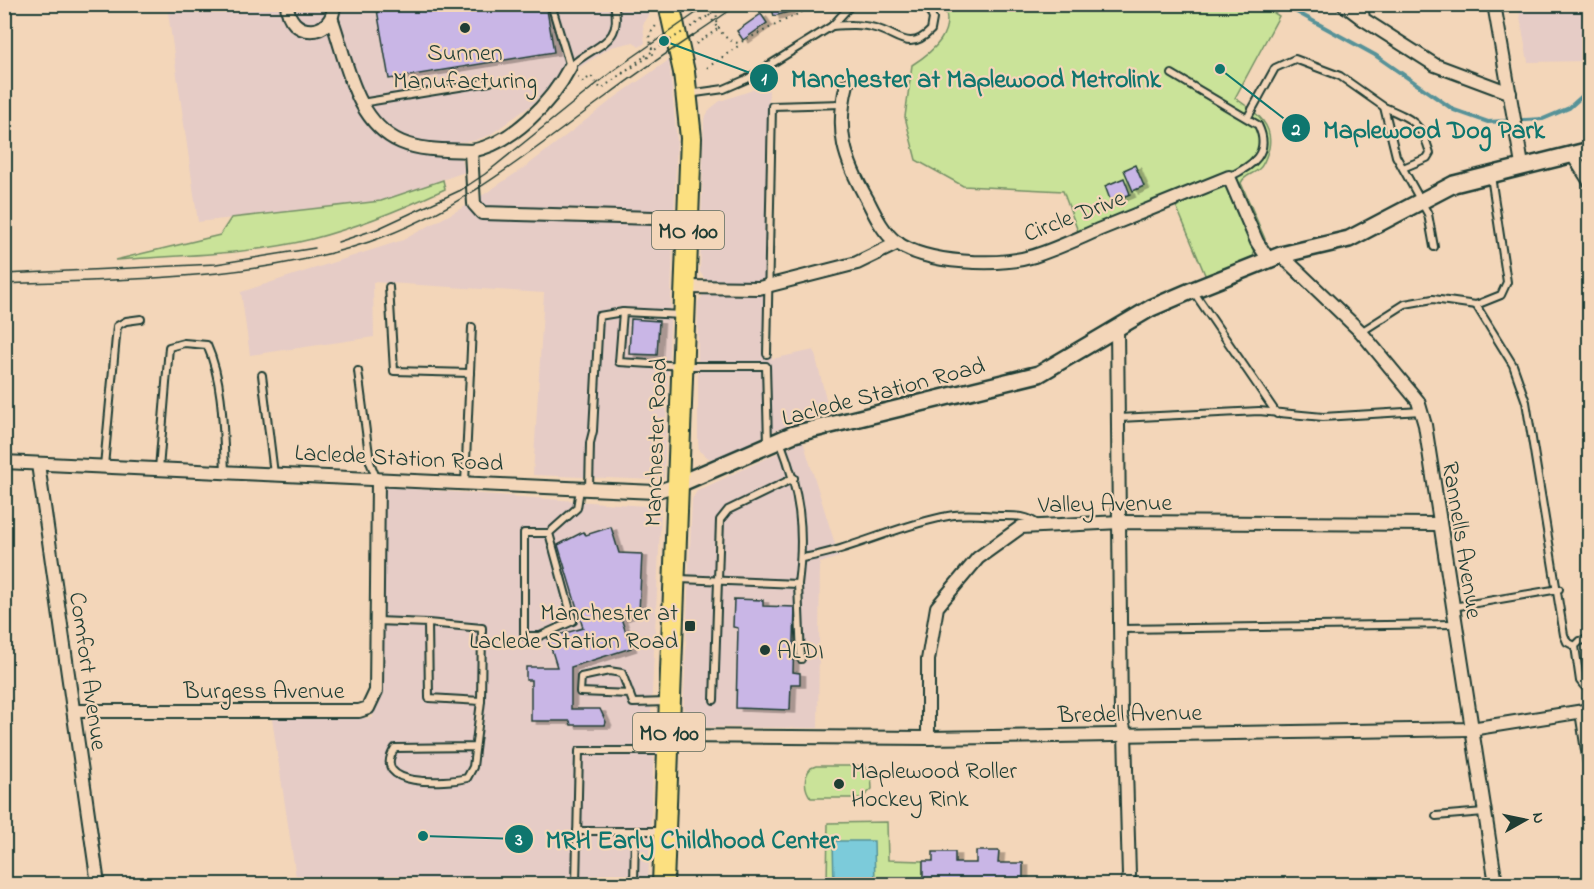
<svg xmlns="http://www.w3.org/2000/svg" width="1594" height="889" font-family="'Indie Flower',sans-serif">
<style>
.built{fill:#e6ccc6}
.green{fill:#cae399;stroke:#749066;stroke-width:1.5}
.water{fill:#7ccbda;stroke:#579298;stroke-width:1.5}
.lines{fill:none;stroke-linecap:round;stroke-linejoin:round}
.stream{stroke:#579298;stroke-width:4}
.building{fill:#c9b6e6;stroke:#1f3d34;stroke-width:1.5;filter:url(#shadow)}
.service-casing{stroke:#1f3d34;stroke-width:10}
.minor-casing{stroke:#1f3d34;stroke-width:16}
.tertiary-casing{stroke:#1f3d34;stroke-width:20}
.primary-casing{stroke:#1f3d34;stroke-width:24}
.path{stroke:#1f3d34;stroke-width:2;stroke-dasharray:1.5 4.5;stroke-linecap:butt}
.service{stroke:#f3d6b9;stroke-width:6}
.minor{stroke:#f3d6b9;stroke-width:12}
.tertiary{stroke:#f3d6b9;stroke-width:15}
.primary{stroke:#fce080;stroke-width:20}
.tram{stroke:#1f3d34;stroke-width:1.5}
.path-bridge{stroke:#1f3d34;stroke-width:2;stroke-dasharray:1.5 4.5;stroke-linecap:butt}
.poi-dot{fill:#1f3d34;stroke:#f3d6b9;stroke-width:2}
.labels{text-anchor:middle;stroke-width:4.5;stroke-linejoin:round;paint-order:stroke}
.shield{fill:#f3d6b9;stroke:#5f6b5c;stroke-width:1.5}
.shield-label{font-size:22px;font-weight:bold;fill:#1f3d34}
.poi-label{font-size:24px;fill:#1f3d34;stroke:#f3d6b9;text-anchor:start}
.street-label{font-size:24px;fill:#1f3d34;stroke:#f3d6b9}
.leader{fill:none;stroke:#0f766e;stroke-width:2}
.callout-dot{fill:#0f766e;stroke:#f3d6b9;stroke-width:2}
.mark-label{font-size:18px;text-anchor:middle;font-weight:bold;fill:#fff}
.callout-label{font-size:26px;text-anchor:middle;font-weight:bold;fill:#0f766e;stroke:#f3d6b9;stroke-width:4.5;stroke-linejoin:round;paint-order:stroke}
</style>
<defs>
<filter id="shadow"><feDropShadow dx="5.5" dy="3" stdDeviation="0" flood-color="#0004"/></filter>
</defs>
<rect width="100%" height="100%" fill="#f3d6b9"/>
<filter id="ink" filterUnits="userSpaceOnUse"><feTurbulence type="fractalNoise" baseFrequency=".0167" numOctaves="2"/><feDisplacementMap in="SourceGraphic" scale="12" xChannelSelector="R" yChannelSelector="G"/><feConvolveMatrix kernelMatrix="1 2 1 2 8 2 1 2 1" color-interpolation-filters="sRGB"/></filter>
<g filter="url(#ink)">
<g class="built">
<path d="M167 5H653L643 25 645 43 639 47 634 42 611 47 549 87 533 104 490 135 473 141 458 142 465 172 381 201 198 222Z"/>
<path d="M1518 5H1589V61L1528 62Z"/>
<path d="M669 60 677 140 664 478 657 480 533 475 544 293 373 282 374 337 250 355 241 292 403 240 471 203 528 165 617 96Z"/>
<path d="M769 80 766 281H706L700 272 704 119 710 109 720 101 750 91Z"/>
<path d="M773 292 772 359 814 350 831 419 776 430 720 457 710 459 699 451 698 442V302L704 293 758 295Z"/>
<path d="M803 441 839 557 820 563 818 728 688 727 683 718 692 499 697 491Z"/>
<path d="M387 487 659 507 661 510 651 712 655 724 648 884H297L272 719 373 718 379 491Z"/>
</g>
<g class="green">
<path d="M1260 4 1279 16 1235 98C1253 111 1274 122 1269 148 1267 155 1264 165 1259 169 1252 175 1244 175 1241 183L1265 239 1253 249 1254 256 1206 277 1172 196 1079 234 1063 191 963 186 916 160 905 117 912 65C934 51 955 33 944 5Z"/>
<path d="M443 180 445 189C402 209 358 227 312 239 248 255 180 255 115 260L220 235 231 218 381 201Z"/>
<path d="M816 766H864L871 773 872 789 862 798H811C804 789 803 777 811 768Z"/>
<path d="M887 822 888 860 923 861V884H827L828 823Z"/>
</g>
<path class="water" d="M874 841 875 884H834L833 841Z"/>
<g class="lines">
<path class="stream" d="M1282 4 1375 55 1454 110 1488 122 1543 119 1569 108 1590 89"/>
</g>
<g class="building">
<path d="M376 4H546L554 52 389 79Z"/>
<path d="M787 5 789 12 774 16 772 9Z"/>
<path d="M761 14 767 23 743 40 737 31Z"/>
<path d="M1135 165 1144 186 1133 191 1124 170Z"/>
<path d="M1124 178 1130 194 1111 202 1105 186Z"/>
<path d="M631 319 659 321 657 355 629 354Z"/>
<path d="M611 527 619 553 642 554 639 612 621 618 631 648 571 667V709H600L606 722 605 725H571L570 721H531V680H526V667H557L548 638 583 628 558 545 583 532 586 535Z"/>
<path d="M734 599 763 600V606L795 607 793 672 800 673V684H791L790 710 736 708 738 628 733 627Z"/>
<path d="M976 851H999L998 863H1023V884H923V861H933V852H955V863H976Z"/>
<path d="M762 883V884H716Z"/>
</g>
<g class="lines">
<defs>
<g id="service">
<path d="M551 4 570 67C594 43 624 46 614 4"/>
<path d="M832 26C846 25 861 24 875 28 898 34 909 53 931 30L933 19 927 4"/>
<path d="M1172 74 1258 125C1272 153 1252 166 1229 177"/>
<path d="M688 94 724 89 747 79 832 26 852 4"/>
<path d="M361 103 490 82"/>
<path d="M1384 107C1412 119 1421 122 1430 153L1427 158 1403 168"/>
<path d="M1248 117 1275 68 1295 59 1340 76 1384 107 1396 156 1428 214 1434 247"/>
<path d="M389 287 394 371 470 373"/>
<path d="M1193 291 1277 414"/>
<path d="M1476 305 1513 365 1526 402 1564 635 1567 642 1575 646"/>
<path d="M682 315 623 312 619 362 684 366H766L768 443"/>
<path d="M1361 332 1405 304 1433 299 1476 305 1501 295 1507 282 1491 176"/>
<path d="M767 354 772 106 842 104"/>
<path d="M358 371 370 462 377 480"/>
<path d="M262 375 274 474"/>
<path d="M1119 418 1259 411 1323 417 1421 411"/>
<path d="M104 466 117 326 126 321 141 319"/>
<path d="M159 469 169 347 184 343 207 345C224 383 223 431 225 472"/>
<path d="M465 483 472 327"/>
<path d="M589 489 590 443 593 431 599 316 623 312"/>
<path d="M549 533H524V636H540L573 621 549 533 577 508 580 489"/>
<path d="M802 558C852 550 898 525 948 516 965 513 982 515 999 516 1013 516 1028 515 1038 525"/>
<path d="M679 579 798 584C805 530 800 492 780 441"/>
<path d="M798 584 801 659"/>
<path d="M1453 607 1559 589"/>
<path d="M377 621 428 623 429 698 481 701 473 767 467 778C447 783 369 788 395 748L474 747"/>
<path d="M428 623 482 628 481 701"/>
<path d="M1121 629 1455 624"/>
<path d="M1590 639 1580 641 1575 646 1580 681 1584 686 1590 685"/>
<path d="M630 694 580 692 581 677 609 671 622 673 633 703 667 702"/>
<path d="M714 700 720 520 728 510 794 478"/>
<path d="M1579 712 1590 783"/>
<path d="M1436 816 1484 812"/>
<path d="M577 831H635"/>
<path d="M576 884 579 751H665"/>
<path d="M634 884 635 831H661"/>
</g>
<g id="minor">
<path d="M287 4C288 39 334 39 334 4"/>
<path d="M1343 4 1363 19"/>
<path d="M1361 4 1363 19 1435 65 1510 93"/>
<path d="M1494 4 1522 165"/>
<path d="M332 20C347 62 355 122 401 142 422 151 448 150 471 151L474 204 482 213 688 219"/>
<path d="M847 84C835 131 844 159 868 201 875 215 883 232 896 242 926 264 999 267 1034 256 1056 249 1077 239 1098 230 1142 212 1185 195 1229 177L1257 242 1269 260"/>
<path d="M471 151C512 144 551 103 570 67"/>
<path d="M1572 154 1590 182"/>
<path d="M1281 255 1361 332 1418 401 1425 425 1496 884"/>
<path d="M686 287 759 288 857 263 898 243"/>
<path d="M1117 328 1121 716 1125 733 1129 875 1127 884"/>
<path d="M4 462 655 492 679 484"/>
<path d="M38 464 98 884"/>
<path d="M74 711H359L368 708 376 691 378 480"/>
<path d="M669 736 928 738 1471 729 1590 710"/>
<path d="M928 738V660L937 607 978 558 1021 527 1120 522 1439 524"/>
</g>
<path id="tertiary" d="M679 484 794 434 1039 374 1151 308 1193 290 1281 255 1349 239 1454 184 1590 150"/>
<path id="primary" d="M663 884 691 138 684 72 669 4"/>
</defs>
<use href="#service" class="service-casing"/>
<use href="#minor" class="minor-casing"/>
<use href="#tertiary" class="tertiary-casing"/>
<use href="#primary" class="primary-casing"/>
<g class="path">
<path d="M720 4C711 20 721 41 739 43L818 4"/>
<path d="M719 9 726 4"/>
<path d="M709 15 718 29"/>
<path d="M696 44 719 28"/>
<path d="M707 68 741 44"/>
<path d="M622 74 653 54 649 35 658 23"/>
<path d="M578 77 583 82 591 76 601 89 645 56"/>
</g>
<use href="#service" class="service"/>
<use href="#minor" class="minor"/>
<use href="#tertiary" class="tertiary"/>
<use href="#primary" class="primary"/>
<g class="tram">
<path d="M338 242 377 229 461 190 485 174 614 70 709 4"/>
<path d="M4 274 216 264 315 248"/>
<path d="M4 284C127 279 252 281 369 242 462 210 530 152 608 95 650 63 695 35 739 4"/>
</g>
<path class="path-bridge" d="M645 56 719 9"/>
</g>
</g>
<g class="poi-dot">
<circle cx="465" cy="28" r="6"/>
<rect x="684" y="620" width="12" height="12" rx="3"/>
<circle cx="765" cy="650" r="6"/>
<circle cx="839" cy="784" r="6"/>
</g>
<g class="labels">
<g class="shield">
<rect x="652" y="211" width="72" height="38" rx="4.5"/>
<rect x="633" y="713" width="72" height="38" rx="4.5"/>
</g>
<g class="shield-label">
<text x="688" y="238">MO 100</text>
<text x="669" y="740">MO 100</text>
</g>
<g class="poi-label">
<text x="465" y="60" text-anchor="middle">Sunnen<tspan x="465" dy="28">Manufacturing</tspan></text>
<text x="678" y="620" text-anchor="end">Manchester at<tspan x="678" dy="28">Laclede Station Road</tspan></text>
<text x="777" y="658">ALDI</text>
<text x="851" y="778">Maplewood Roller<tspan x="851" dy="28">Hockey Rink</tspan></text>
</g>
<g class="street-label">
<text transform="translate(1074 215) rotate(-21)" y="8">Circle Drive</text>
<text transform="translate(883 391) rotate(-15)" y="8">Laclede Station Road</text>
<text transform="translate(655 442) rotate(-88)" y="8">Manchester Road</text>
<text transform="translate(399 457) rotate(3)" y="8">Laclede Station Road</text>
<text transform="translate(1105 503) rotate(-1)" y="8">Valley Avenue</text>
<text transform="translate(1463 540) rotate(81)" y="8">Rannells Avenue</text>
<text transform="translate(89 671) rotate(82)" y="8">Comfort Avenue</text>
<text x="264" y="698">Burgess Avenue</text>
<text transform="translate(1130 713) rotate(-1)" y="8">Bredell Avenue</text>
</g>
</g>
<path class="leader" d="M664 41L764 78M1220 69L1296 128M423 836L519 839"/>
<g class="callout-dot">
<circle cx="664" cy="41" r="6"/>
<circle cx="1220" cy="69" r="6"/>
<circle cx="423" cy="836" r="6"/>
<circle cx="764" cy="78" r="15"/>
<circle cx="1296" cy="128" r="15"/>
<circle cx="519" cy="839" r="15"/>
</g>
<g class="mark-label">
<text x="764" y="84">1</text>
<text x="1296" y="135">2</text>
<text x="519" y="845">3</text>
</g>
<g class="callout-label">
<text x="976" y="87">Manchester at Maplewood Metrolink</text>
<text x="1434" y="138">Maplewood Dog Park</text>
<text x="692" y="848">MRH Early Childhood Center</text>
</g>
<rect width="1594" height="889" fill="none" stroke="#f3d6b9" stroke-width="24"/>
<rect x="12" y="12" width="1570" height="865" fill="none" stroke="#1f3d34" stroke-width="2" filter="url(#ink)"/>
<g transform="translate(1525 820) rotate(81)" stroke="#f3d6b9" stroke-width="4.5" paint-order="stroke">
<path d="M0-4.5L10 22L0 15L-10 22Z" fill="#1f3d34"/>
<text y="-9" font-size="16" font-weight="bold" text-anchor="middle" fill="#1f3d34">N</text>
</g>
</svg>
